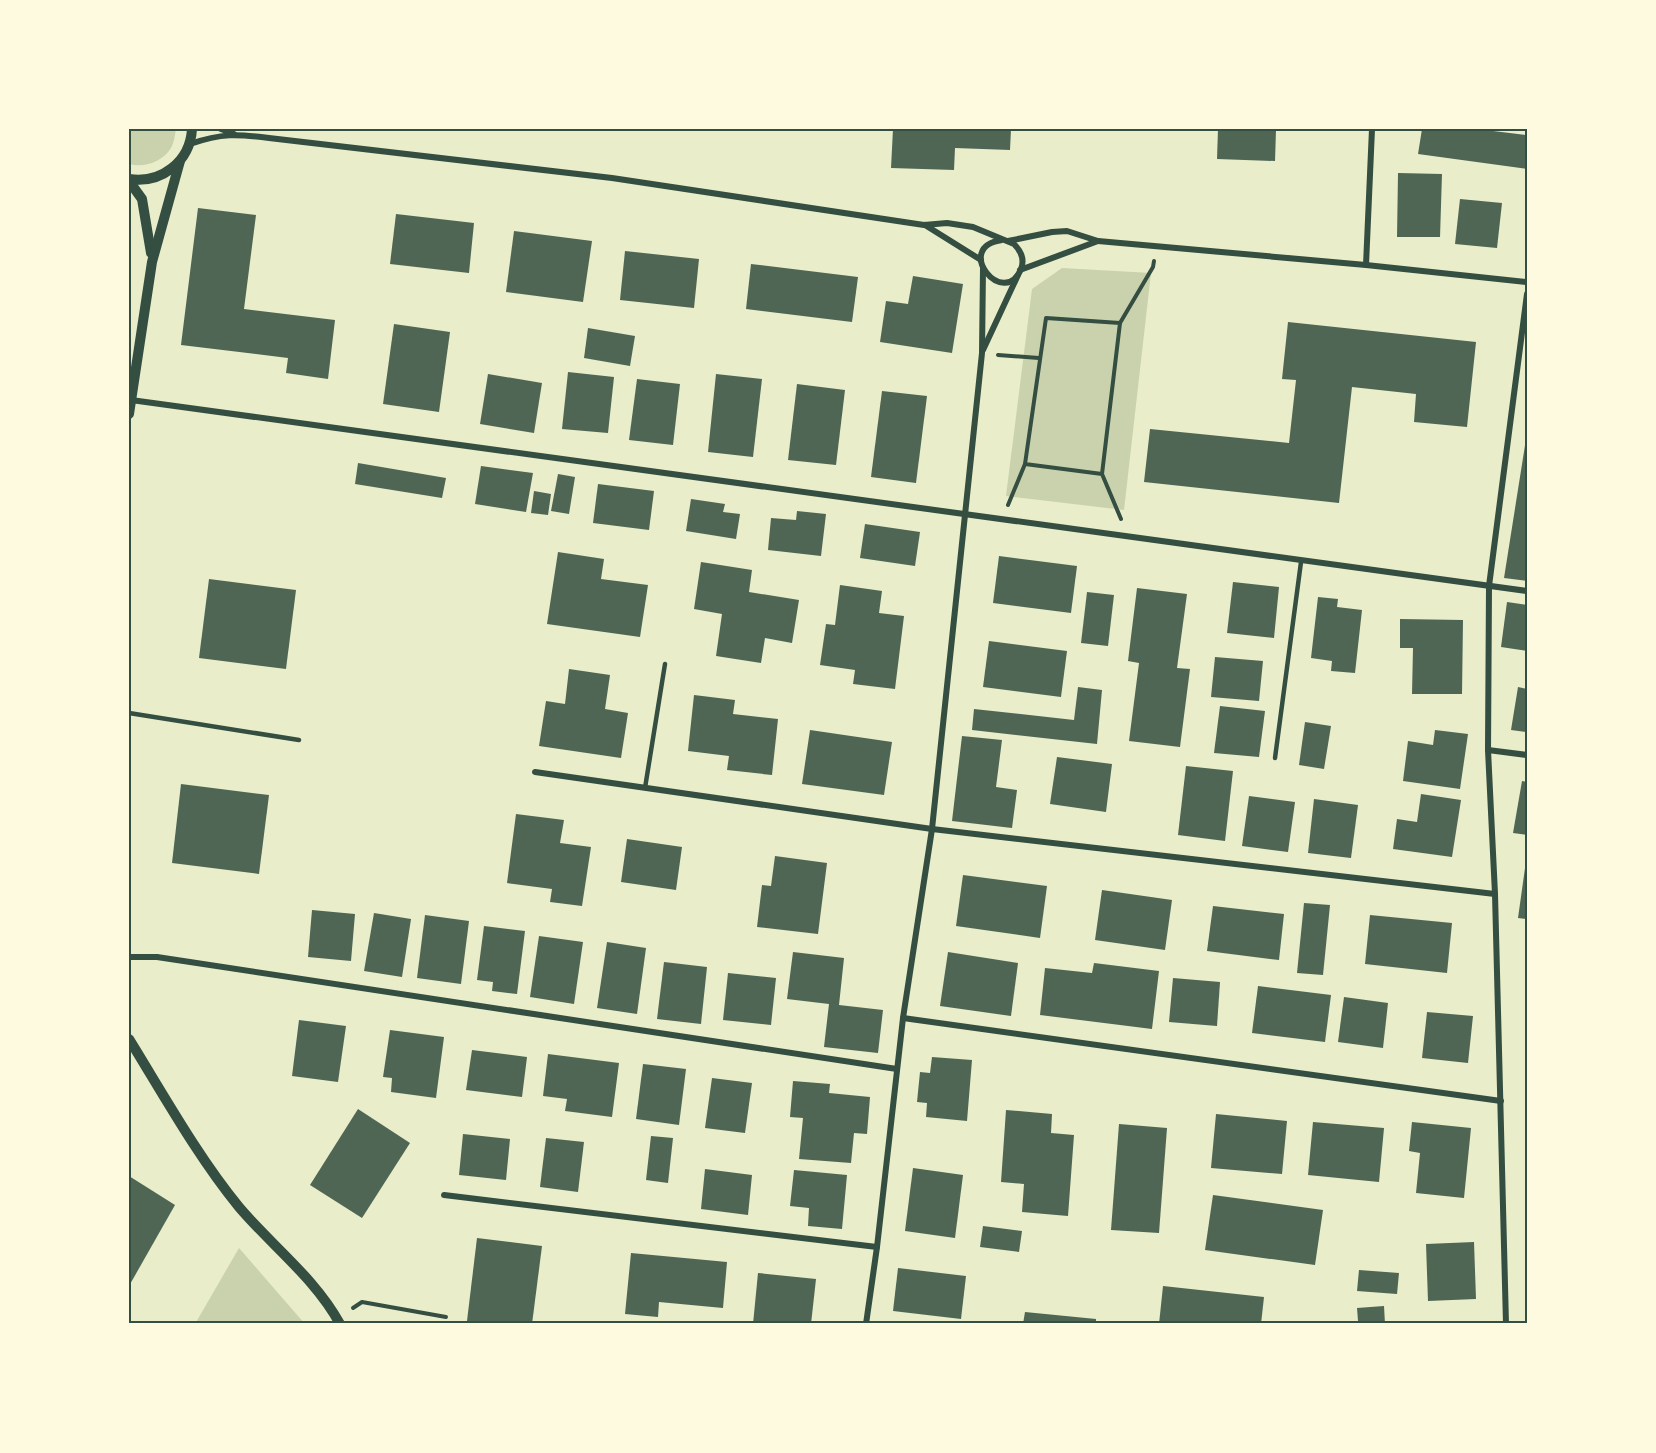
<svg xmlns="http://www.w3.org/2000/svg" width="1656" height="1453" font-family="Helvetica,sans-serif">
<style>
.green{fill:#cad2ad}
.building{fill:#4f6655}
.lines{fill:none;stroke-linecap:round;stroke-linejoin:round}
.path{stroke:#344e41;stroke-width:4}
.service{stroke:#344e41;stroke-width:4.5}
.minor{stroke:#344e41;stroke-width:6}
.tertiary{stroke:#344e41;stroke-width:10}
.neatline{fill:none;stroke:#344e41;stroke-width:2}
</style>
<rect width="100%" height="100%" fill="#e9edc9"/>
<g class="green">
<path d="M129 129H176C175 135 174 143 171 148 162 162 145 168 129 164Z"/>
<path d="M1062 268 1151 273 1124 510 1006 496 1032 289Z"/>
<path d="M239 1248 305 1324H195Z"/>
</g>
<g class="building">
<path d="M893 129H1011L1010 150 955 148 954 170 891 168Z"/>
<path d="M1218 129H1276L1275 161 1217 159Z"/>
<path d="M1422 129H1477L1527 135V169L1418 154Z"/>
<path d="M1398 173 1442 174 1440 237H1397Z"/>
<path d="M1460 199 1502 203 1497 248 1455 244Z"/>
<path d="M198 208 256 215 244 309 335 320 328 379 286 373 288 358 181 345Z"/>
<path d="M396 214 474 223 469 273 390 264Z"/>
<path d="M514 231 592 241 583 302 506 292Z"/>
<path d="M625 251 699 259 694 308 620 300Z"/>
<path d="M751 264 858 277 852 322 746 309Z"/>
<path d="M913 276 963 284 952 353 880 342 886 301 908 304Z"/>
<path d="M1288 322 1476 342 1467 427 1414 422 1416 394 1352 387 1339 503 1144 482 1150 429 1289 443 1296 380 1282 379Z"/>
<path d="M394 324 450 332 439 412 383 404Z"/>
<path d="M588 328 635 336 630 366 584 358Z"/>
<path d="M568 372 614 377 608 433 562 429Z"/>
<path d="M488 374 542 383 534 433 480 424Z"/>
<path d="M716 374 762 379 753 457 708 452Z"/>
<path d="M637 379 680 384 673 445 629 440Z"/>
<path d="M797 384 845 390 836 465 788 460Z"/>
<path d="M882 391 927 396 916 483 871 477Z"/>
<path d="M1526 439H1527V581L1504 578Z"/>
<path d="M358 463 446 478 442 498 355 484Z"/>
<path d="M481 466 533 473 526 512 475 504Z"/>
<path d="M558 474 575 477 569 514 551 511Z"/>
<path d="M598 484 654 491 649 530 593 523Z"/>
<path d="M534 491 551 494 548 515 531 513Z"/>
<path d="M691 499 725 504 723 512 740 514 736 539 686 531Z"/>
<path d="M797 511 826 514 821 556 768 550 771 518 796 520Z"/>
<path d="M865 524 920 532 915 566 860 558Z"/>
<path d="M558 552 604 559 601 579 648 585 640 637 547 624Z"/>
<path d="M999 556 1077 566 1071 613 993 603Z"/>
<path d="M701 562 752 570 749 592 799 600 792 643 765 638 761 663 716 656 722 614 694 609Z"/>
<path d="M209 579 296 590 286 669 199 658Z"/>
<path d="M1233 582 1279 587 1274 638 1227 633Z"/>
<path d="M840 585 882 591 879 613 904 616 895 689 853 684 855 670 820 665 826 624 835 625Z"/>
<path d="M1137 588 1187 594 1177 668 1190 669 1180 747 1129 741 1139 663 1128 661Z"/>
<path d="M1087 592 1114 595 1108 646 1081 643Z"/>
<path d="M1318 597 1338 599 1337 607 1362 610 1355 673 1331 671 1332 661 1311 658Z"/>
<path d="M1507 602 1527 605V651L1501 647Z"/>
<path d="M1400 619 1463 620 1462 694H1412L1413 648H1400Z"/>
<path d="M989 641 1067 651 1061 697 983 687Z"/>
<path d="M1215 657 1263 661 1259 701 1211 697Z"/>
<path d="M569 669 610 675 605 709 628 713 621 758 539 746 546 701 565 704Z"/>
<path d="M1078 687 1102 690 1097 744 972 730 974 709 1074 720Z"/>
<path d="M1518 687 1527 689V732L1511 730Z"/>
<path d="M694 695 735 700 733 714 778 719 772 775 727 770 729 756 688 751Z"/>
<path d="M1220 706 1265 711 1259 757 1214 753Z"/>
<path d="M1305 722 1331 726 1324 769 1299 765Z"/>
<path d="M810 730 892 742 884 795 802 784Z"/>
<path d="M1435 730 1468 734 1460 789 1403 781 1408 741 1433 745Z"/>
<path d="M962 736 1002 740 996 787 1017 790 1012 828 952 821Z"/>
<path d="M1057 757 1112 764 1106 812 1050 804Z"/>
<path d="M1186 766 1233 771 1225 841 1178 835Z"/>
<path d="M1522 781 1527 782V835L1513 833Z"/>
<path d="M181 784 269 795 259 874 172 863Z"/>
<path d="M1421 794 1461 800 1452 857 1393 849 1397 819 1417 822Z"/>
<path d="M1249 796 1295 802 1288 852 1242 846Z"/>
<path d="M1314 799 1358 805 1351 858 1308 853Z"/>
<path d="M516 814 564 820 560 843 591 847 582 906 550 902 552 889 507 883Z"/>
<path d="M627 839 682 847 676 890 621 882Z"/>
<path d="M775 856 827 863 818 934 757 927 762 885 771 886Z"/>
<path d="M1525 868H1527V919L1518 918Z"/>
<path d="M963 875 1047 886 1040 938 956 926Z"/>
<path d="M1102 890 1172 900 1165 950 1095 940Z"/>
<path d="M1304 903 1330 905 1323 975 1297 973Z"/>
<path d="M1213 906 1284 914 1279 960 1207 951Z"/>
<path d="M312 910 355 914 351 961 308 957Z"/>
<path d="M374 913 411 919 402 977 364 971Z"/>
<path d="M425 915 469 921 461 984 417 978Z"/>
<path d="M1370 915 1452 923 1447 973 1365 964Z"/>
<path d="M484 926 525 931 517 994 492 991 493 982 477 980Z"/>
<path d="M539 936 583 942 574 1004 530 997Z"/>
<path d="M607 942 646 948 637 1014 597 1008Z"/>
<path d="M793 952 844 958 839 1005 883 1010 878 1053 824 1047 829 1004 787 999Z"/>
<path d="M948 952 1018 963 1011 1016 940 1006Z"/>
<path d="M664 962 707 967 701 1024 657 1019Z"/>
<path d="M1094 963 1159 971 1152 1029 1040 1015 1045 968 1092 973Z"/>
<path d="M728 973 776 978 771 1025 723 1020Z"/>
<path d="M1173 978 1220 982 1217 1026 1169 1022Z"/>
<path d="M1258 986 1331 995 1325 1042 1252 1033Z"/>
<path d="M1344 997 1388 1003 1383 1048 1338 1042Z"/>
<path d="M1427 1012 1473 1016 1468 1063 1422 1058Z"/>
<path d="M299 1020 346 1026 338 1082 292 1076Z"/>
<path d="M390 1030 444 1037 436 1098 391 1092 392 1078 383 1077Z"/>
<path d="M472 1050 527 1057 522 1097 466 1090Z"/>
<path d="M548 1054 619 1063 612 1117 565 1111 567 1099 543 1096Z"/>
<path d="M932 1057 972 1060 967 1121 926 1117 927 1103 917 1102 920 1072 930 1073Z"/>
<path d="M643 1064 686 1069 679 1125 636 1119Z"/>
<path d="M712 1078 752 1083 745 1133 705 1128Z"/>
<path d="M793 1081 830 1084 829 1093 870 1097 867 1134 854 1133 851 1163 799 1159 803 1118 790 1117Z"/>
<path d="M358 1109 410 1143 362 1218 310 1185Z"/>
<path d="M1006 1110 1052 1114 1051 1133 1074 1135 1068 1216 1022 1212 1024 1184 1001 1182Z"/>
<path d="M1216 1114 1287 1121 1282 1174 1211 1168Z"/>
<path d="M1313 1122 1384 1128 1379 1182 1308 1175Z"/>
<path d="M1412 1122 1471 1128 1464 1198 1416 1193 1420 1153 1409 1151Z"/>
<path d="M1119 1124 1167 1128 1159 1233 1111 1230Z"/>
<path d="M463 1134 510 1139 506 1180 459 1175Z"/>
<path d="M651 1136 673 1138 668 1183 646 1180Z"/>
<path d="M546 1138 584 1142 578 1192 540 1187Z"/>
<path d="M913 1168 963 1175 955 1238 905 1231Z"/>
<path d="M705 1169 752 1175 748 1215 701 1209Z"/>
<path d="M794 1170 847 1175 842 1229 808 1226 809 1208 790 1206Z"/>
<path d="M129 1176 175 1205 129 1286Z"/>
<path d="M1213 1195 1323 1210 1315 1265 1205 1250Z"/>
<path d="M983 1226 1022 1231 1019 1252 980 1247Z"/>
<path d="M477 1238 542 1246 532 1324H491L467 1321Z"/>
<path d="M1474 1242 1476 1299 1428 1301 1426 1244Z"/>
<path d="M631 1253 727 1262 723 1308 659 1302 658 1317 625 1314Z"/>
<path d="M898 1268 966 1276 961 1319 893 1311Z"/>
<path d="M1359 1270 1399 1273 1397 1294 1357 1291Z"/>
<path d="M758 1273 816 1279 811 1324H753Z"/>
<path d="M1163 1286 1264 1297 1261 1324H1159Z"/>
<path d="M1384 1306 1385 1324H1339V1322L1358 1321 1357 1308Z"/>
<path d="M1025 1312 1096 1319V1324H1023Z"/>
</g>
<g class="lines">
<g class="path">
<path d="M1120 323 1153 267 1154 261"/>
<path d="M998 355 1039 358"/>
<path d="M1102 474 1025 464 1046 318 1120 323 1102 474 1121 519"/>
<path d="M1008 505 1025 464"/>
<path d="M353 1308 362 1302 446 1317"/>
</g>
<g class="service">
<path d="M129 713 299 740"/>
<path d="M1275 758 1301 562"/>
<path d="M645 788 665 664"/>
</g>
<g class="minor">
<path d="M221 129 234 134"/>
<path d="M190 144C222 133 237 134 269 138L612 178 924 225 947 223 973 227 1014 244C1021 251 1025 259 1021 269 1004 310 952 247 1002 240"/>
<path d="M925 225 981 260"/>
<path d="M1008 241 1052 232 1067 231 1098 241 1366 265 1527 282"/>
<path d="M1366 265 1372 129"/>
<path d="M1020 270 1098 241"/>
<path d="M983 350 1018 275"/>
<path d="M131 400 1527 591"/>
<path d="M1488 750 1527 755"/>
<path d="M535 772 932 829 1495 894"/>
<path d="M129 957H157L897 1069"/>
<path d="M903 1018 1501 1101"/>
<path d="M444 1195 877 1247"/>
<path d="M866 1324 877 1247 903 1018 932 829 982 353 983 268"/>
<path d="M1506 1324 1495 894 1488 750 1489 586 1527 294"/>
</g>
<g class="tertiary">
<path d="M129 179C161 184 190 162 192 129"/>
<path d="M129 181 142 199 151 253"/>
<path d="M129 414 152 262 180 161"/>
<path d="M129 1039C163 1094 198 1157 239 1207 272 1246 315 1278 340 1324"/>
</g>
</g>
<rect width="1656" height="1453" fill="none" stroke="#fefae0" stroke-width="261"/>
<rect x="130" y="130" width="1396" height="1192" class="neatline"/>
</svg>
